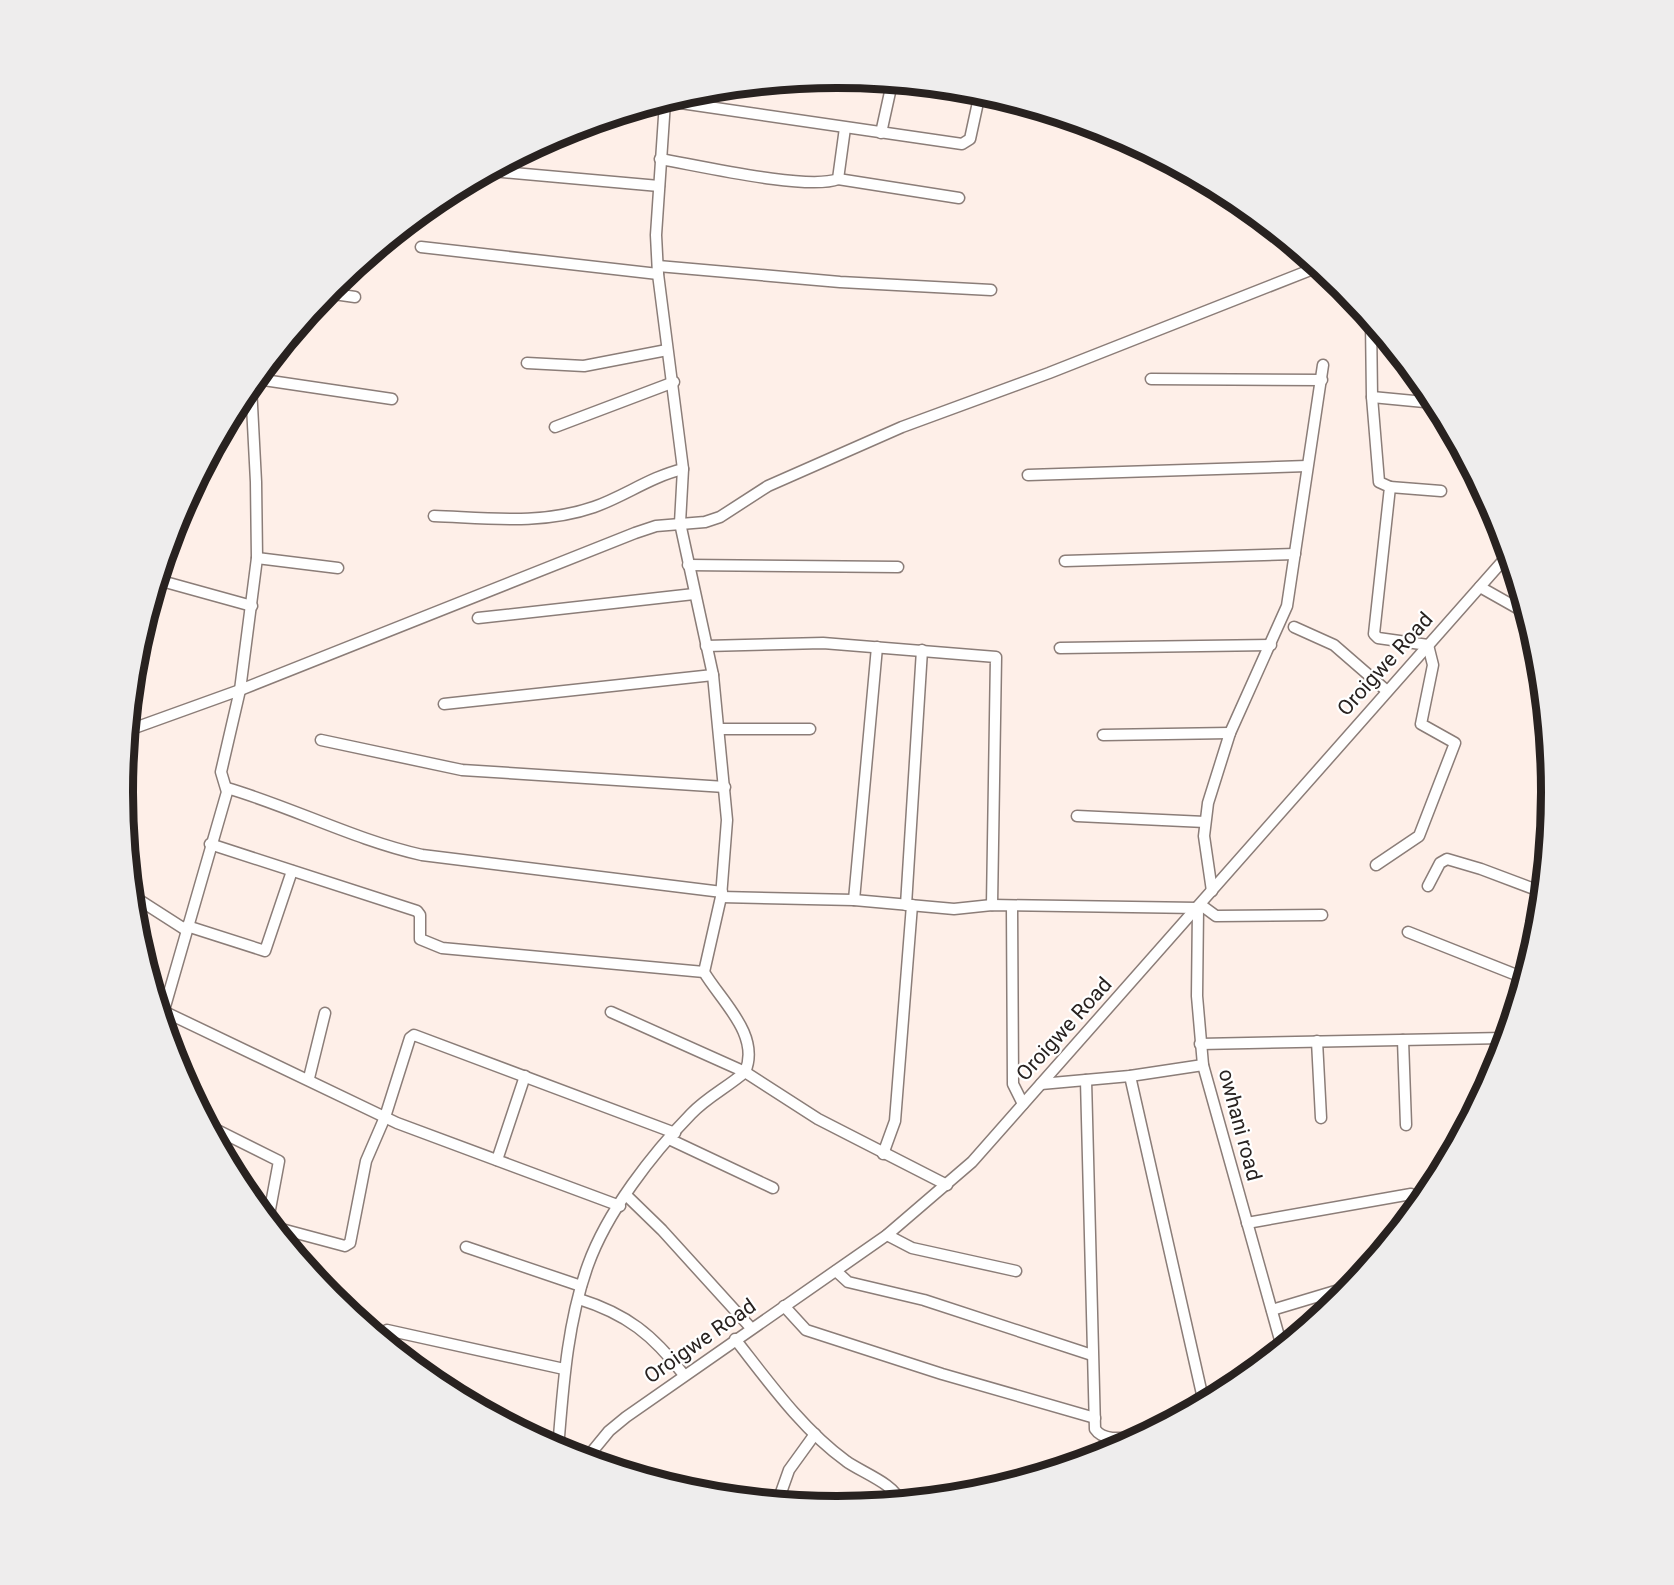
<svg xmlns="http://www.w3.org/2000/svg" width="1674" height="1585" font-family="Roboto,sans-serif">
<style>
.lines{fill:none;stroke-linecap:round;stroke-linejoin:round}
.minor-casing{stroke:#8b7d78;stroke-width:13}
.minor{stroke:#fff;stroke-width:10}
.labels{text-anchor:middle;stroke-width:4.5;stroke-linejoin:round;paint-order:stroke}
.street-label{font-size:21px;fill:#282220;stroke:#fff}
.rim{fill:none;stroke:#282220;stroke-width:8}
</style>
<rect width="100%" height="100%" fill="#feefe8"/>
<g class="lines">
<defs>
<g id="minor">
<path d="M667 101 962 144 970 139 980 93"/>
<path d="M881 133 892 83"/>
<path d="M660 159C696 165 808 191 838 179L845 128"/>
<path d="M492 171 659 186"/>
<path d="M838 179 959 198"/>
<path d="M421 247 658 274"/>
<path d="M658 266 840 282 991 290"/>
<path d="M327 293 355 297"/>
<path d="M1371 322 1372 397 1379 482 1390 487 1374 634 1378 638 1428 645 1433 665 1421 724 1455 743 1419 836 1376 865"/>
<path d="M527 363 584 366 667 350"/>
<path d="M257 379 392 399"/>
<path d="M1151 379 1322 380"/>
<path d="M1372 397 1435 403"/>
<path d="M555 427 674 382"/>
<path d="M1028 475 1307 466"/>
<path d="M1390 487 1441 491"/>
<path d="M434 516C488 518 542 525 594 507 625 496 650 477 683 469"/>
<path d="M257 558 338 568"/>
<path d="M1065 561 1295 554"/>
<path d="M688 565 898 567"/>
<path d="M158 580 252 606"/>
<path d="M1480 587 1526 613"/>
<path d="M478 618 694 594"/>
<path d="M1294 627 1334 645 1387 691"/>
<path d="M706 646 823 643 996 657 992 905"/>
<path d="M1060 648 1271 645"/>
<path d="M444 704 713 675"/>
<path d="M720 729H810"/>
<path d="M129 730 240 690 635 533 656 526 705 522 720 517 768 486 902 427 1049 373 1318 267"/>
<path d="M1103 735 1230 733"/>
<path d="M321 740 462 770 725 787"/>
<path d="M227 788C292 807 355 840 422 855L722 892"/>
<path d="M1077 816 1205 822"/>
<path d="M210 844 417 911 420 915V939L442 948 704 972"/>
<path d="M1428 886 1440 863 1447 859 1481 869 1542 892"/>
<path d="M1212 891 1204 836 1208 803 1230 733 1287 606 1323 365"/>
<path d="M133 896 186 930"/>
<path d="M721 897 854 900 954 909 992 905 1198 908 1197 996 1203 1065 1282 1347"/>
<path d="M854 900 877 647"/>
<path d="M906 905 922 650"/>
<path d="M1201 905 1216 916 1322 915"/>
<path d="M1012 906 1013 1084 1023 1104"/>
<path d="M187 926 265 951 292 871"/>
<path d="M1408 932 1524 978"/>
<path d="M163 1011 397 1123 620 1206"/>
<path d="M611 1012 745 1072 818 1119 947 1185"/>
<path d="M162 1017 227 792 221 772 240 690 257 558 256 482 251 386"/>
<path d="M1403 1040 1406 1125"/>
<path d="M1317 1041 1321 1118"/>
<path d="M1200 1044 1504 1038"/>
<path d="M1502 1051 1510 1024"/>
<path d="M1130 1076 1204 1403"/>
<path d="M309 1078 325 1013"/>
<path d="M1086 1080 1095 1429C1104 1443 1128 1437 1142 1436"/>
<path d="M1041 1084 1130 1076 1203 1065"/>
<path d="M209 1126 279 1161 268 1220"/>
<path d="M669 1139 773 1188"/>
<path d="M883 1154 895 1121 912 905"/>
<path d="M497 1160 525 1076"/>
<path d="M627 1196 662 1230 751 1328"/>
<path d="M1247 1223 1411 1194"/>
<path d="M274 1227 345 1246 350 1243 366 1161 385 1117 410 1038 414 1035 675 1133"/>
<path d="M887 1235 912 1248 1016 1271"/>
<path d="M466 1247 581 1286"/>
<path d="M836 1271 848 1282 924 1300 1092 1355"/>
<path d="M579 1299C627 1314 653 1335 684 1375"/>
<path d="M784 1306 806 1330 942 1374 1095 1418"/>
<path d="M1272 1310 1352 1286"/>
<path d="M387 1330 564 1369"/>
<path d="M735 1339C768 1381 802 1429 846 1461 859 1471 897 1485 899 1501"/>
<path d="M558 1449C563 1388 567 1323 588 1265 607 1212 652 1154 691 1114 707 1097 728 1087 745 1072 761 1035 721 1001 704 972L721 897 727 820 713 675 680 523 683 469 658 274 656 235 665 102"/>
<path d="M586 1459 609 1431 626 1417 887 1235 972 1162 1508 555"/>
<path d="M778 1501 789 1470 815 1434"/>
</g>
</defs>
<use href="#minor" class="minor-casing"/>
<use href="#minor" class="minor"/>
</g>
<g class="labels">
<g class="street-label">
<text transform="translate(1385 664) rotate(-48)" y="7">Oroigwe Road</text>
<text transform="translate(1064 1029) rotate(-48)" y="7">Oroigwe Road</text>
<text transform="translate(1240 1125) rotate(75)" y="7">owhani road</text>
<text transform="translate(700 1341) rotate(-35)" y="7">Oroigwe Road</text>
</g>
</g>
<path d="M0 0H1674V1585H0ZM133 792a704 704 0 1 1 1408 0a704 704 0 1 1-1408 0Z" fill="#eeeded" fill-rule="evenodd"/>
<path class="rim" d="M133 792a704 704 0 1 1 1408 0a704 704 0 1 1-1408 0Z"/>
</svg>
